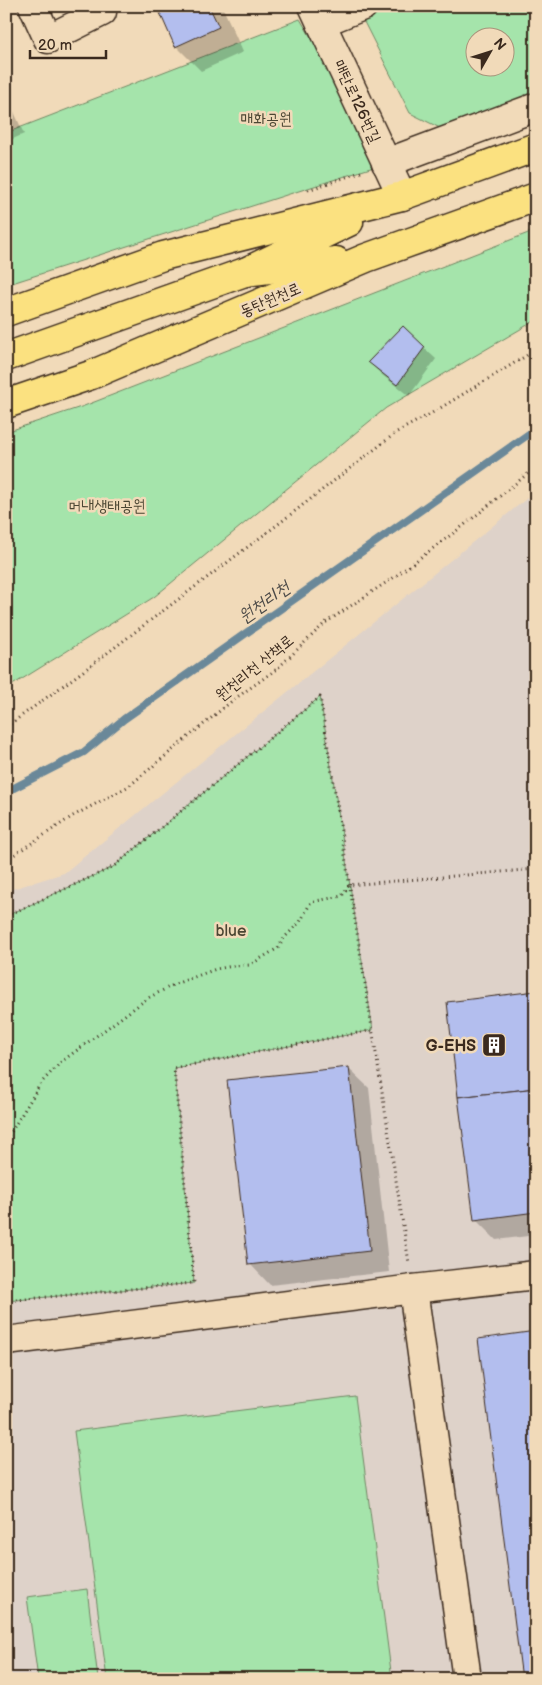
<svg xmlns="http://www.w3.org/2000/svg" width="542" height="1685" font-family="'Balsamiq Sans','Poor Story',sans-serif">
<style>
.built{fill:#ded2c9}
.green{fill:#a5e4ab;stroke:#708764;fill-rule:evenodd}
.shadow{fill:#0003}
.lines{fill:none;stroke-linecap:round;stroke-linejoin:round}
.stream{stroke:#6b8899;stroke-width:8}
.building{fill:#b3beee;stroke:#3b2a1e}
.minor-casing{stroke:#3b2a1e;stroke-width:31}
.major-casing{stroke:#3b2a1e;stroke-width:31}
.path{stroke:#3b2a1e;stroke-width:3;stroke-dasharray:1 4;stroke-linecap:butt}
.minor{stroke:#f1dab9;stroke-width:28}
.major{stroke:#fbe180;stroke-width:28}
.labels{text-anchor:middle;stroke-width:5;stroke-linejoin:round;paint-order:stroke}
.street-label{font-size:16px;fill:#3b2a1e;stroke:#f1dab9}
.park-label{font-size:16px;fill:#4b4633;stroke:#f1dab9}
.poi-label{font-size:16px;font-weight:bold;fill:#3b2a1e;stroke:#f1dab9;text-anchor:end}
.water-label{font-size:18px;font-style:italic;fill:#4b4947;stroke:#f1dab9}
</style>
<rect width="100%" height="100%" fill="#f1dab9"/>
<filter id="ink" filterUnits="userSpaceOnUse"><feTurbulence type="fractalNoise" baseFrequency=".02" numOctaves="2"/><feDisplacementMap in="SourceGraphic" scale="10" xChannelSelector="R" yChannelSelector="G"/><feConvolveMatrix kernelMatrix="1 2 1 2 8 2 1 2 1" color-interpolation-filters="sRGB"/></filter>
<g filter="url(#ink)">
<path class="built" d="M536 491V1679H6V891L64 873Z"/>
<g class="green">
<path d="M386 6H536V96L446 131 410 113 361 16ZM474 38H504V68H474Z"/>
<path d="M300 19 386 163 6 285V133Z"/>
<path d="M536 230V320L386 408 154 597 6 689V432L84 406Z"/>
<path d="M320 697 373 1030 174 1068 194 1283 6 1301V916L113 867Z"/>
<path d="M355 1396 392 1679H107L74 1431Z"/>
<path d="M87 1589 98 1679H38L27 1597Z"/>
</g>
<g class="shadow">
<path d="M158 6H222L243 52 201 71 176 46Z"/>
<path d="M6 94 24 134 6 142Z"/>
<path d="M424 348 436 359 409 396 381 374 369 362Z"/>
<path d="M536 993V1235L496 1240 475 1219Z"/>
<path d="M348 1068 369 1088 389 1272 270 1285 250 1264Z"/>
</g>
<g class="lines">
<path class="stream" d="M6 792 84 752 124 719 536 429"/>
</g>
<g class="building">
<path d="M157 6H209L219 27 175 47Z"/>
<path d="M403 326 425 347 397 385 368 362Z"/>
<path d="M536 991V1088L458 1097 447 1002Z"/>
<path d="M349 1067 370 1251 248 1265 227 1080Z"/>
<path d="M536 1088V1212L474 1220 458 1097Z"/>
<path d="M536 1331V1679H522L478 1339Z"/>
</g>
<g class="lines">
<defs>
<g id="minor">
<path d="M33 6 48 39 102 12 99 6"/>
<path d="M313 6 402 196"/>
<path d="M321 23 363 6"/>
<path d="M386 163 536 107"/>
<path d="M413 1289 467 1679"/>
<path d="M6 1341 413 1289 536 1275"/>
</g>
<g id="major">
<path d="M336 261 245 272 349 222"/>
<path d="M6 312 163 256 402 196 536 147"/>
<path d="M6 357 245 272"/>
<path d="M6 404 91 375 366 258 536 197"/>
</g>
</defs>
<use href="#minor" class="minor-casing"/>
<use href="#major" class="major-casing"/>
<g class="path">
<path d="M308 190 361 172"/>
<path d="M6 727 86 669 277 525 397 432 432 413 526 356 536 348"/>
<path d="M6 860 73 816 129 786 233 700 277 669 325 623 393 578 463 526 536 467"/>
<path d="M6 916 113 867 320 697 409 1263"/>
<path d="M6 1140 41 1083 61 1062 148 998 175 984 216 969 233 966 250 965 278 948 285 937 300 922 311 902 342 896 349 885 536 869"/>
<path d="M6 1301 194 1283 174 1068 373 1030 372 1029"/>
</g>
<use href="#minor" class="minor"/>
<use href="#major" class="major"/>
</g>
</g>
<defs>
<symbol id="building-square" viewBox="-11 -11 22 22"><rect x="-9" y="-9" width="18" height="18" rx="4" fill="#3b2a1e" stroke="#f1dab9"/><path d="M-4-6H4V6H1V3H-1V6H-4ZM-2.5-4.3h1.7v1.8h-1.7ZM.8-4.3h1.7v1.8H.8ZM-2.5-1h1.7V.8h-1.7ZM.8-1h1.7V.8H.8Z" fill="#fff"/></symbol>
</defs>
<g fill-rule="evenodd">
<use href="#building-square" x="480" y="1031" width="28" height="28"/>
</g>
<g class="labels">
<g class="street-label">
<text transform="translate(358 101) rotate(65)" y="6">매탄로126번길</text>
<text transform="translate(270 299) rotate(-23)" y="6">동탄원천로</text>
<text transform="translate(254 667) rotate(-39)" y="6">원천리천 산책로</text>
</g>
<g class="park-label">
<text x="266" y="124">매화공원</text>
<text x="107" y="511">머내생태공원</text>
<text x="231" y="936">blue</text>
</g>
<g class="poi-label">
<text x="476" y="1051">G-EHS</text>
</g>
<g class="water-label">
<text transform="translate(264 602) rotate(-35)" y="6">원천리천</text>
</g>
</g>
<rect width="542" height="1685" fill="none" stroke="#f1dab9" stroke-width="25"/>
<rect x="12" y="12" width="517" height="1660" fill="none" stroke="#3b2a1e" stroke-width="2" filter="url(#ink)"/>
<g transform="translate(490 52) rotate(51)"><circle r="24" fill="#f1dab9" stroke="#a8947b"/>
<path d="M0-4L9 19L0 12L-9 19Z" fill="#3b2a1e"/>
<text y="-8" font-size="14" font-weight="bold" text-anchor="middle" fill="#3b2a1e">N</text>
</g>
<path d="M30 50v8h76v-8" fill="none" stroke="#3b2a1e" stroke-width="2.5"/>
<text x="38" y="50" font-size="15" fill="#3b2a1e" stroke="#f1dab9" stroke-width="4" paint-order="stroke">20 m</text>
</svg>
